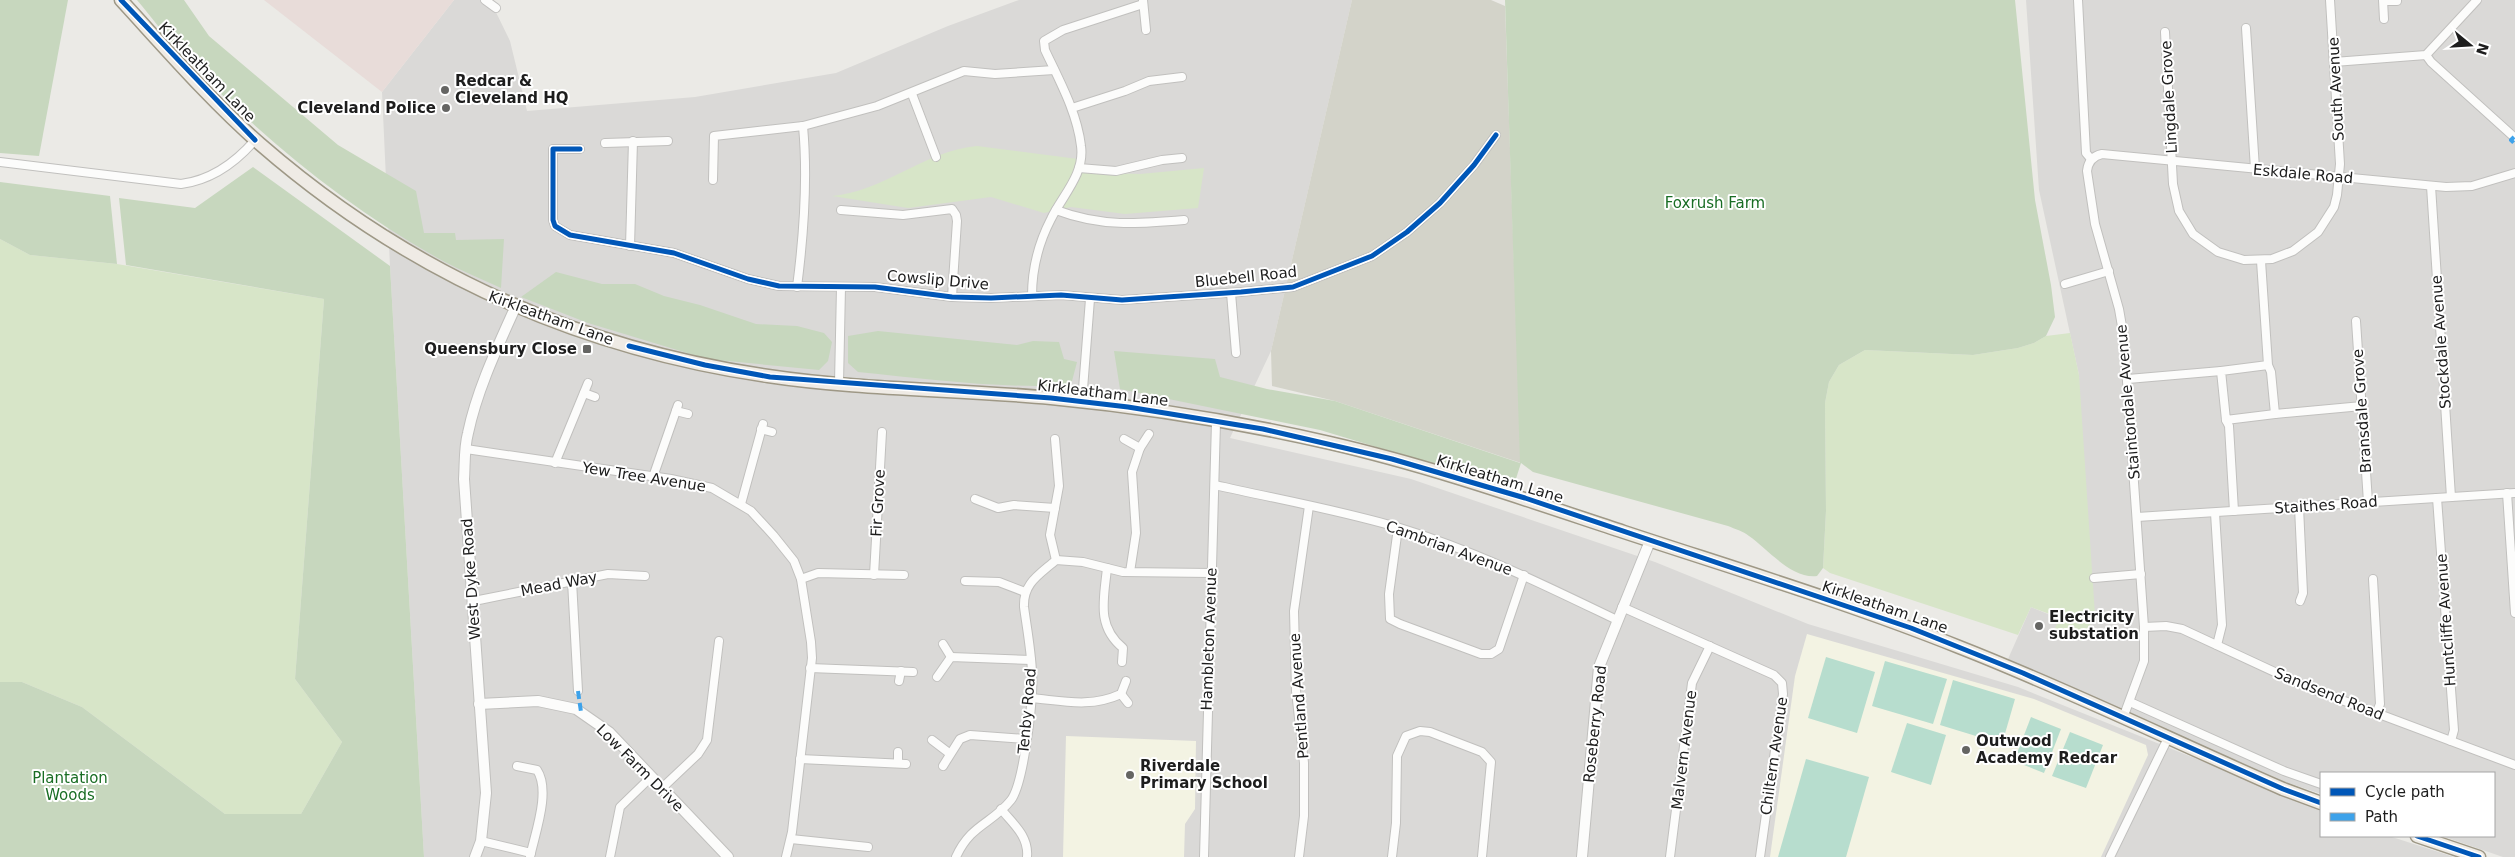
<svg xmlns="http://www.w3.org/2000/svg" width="2515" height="857" font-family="'DejaVu Sans',sans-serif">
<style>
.residential{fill:#dad9d7}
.commercial{fill:#e8dcd9}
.education{fill:#f3f3e3}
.construction{fill:#d3d3c9}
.grass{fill:#d7e5c8}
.forest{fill:#c7d7be}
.pitch{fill:#b7ddce}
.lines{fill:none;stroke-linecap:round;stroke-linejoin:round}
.minor-casing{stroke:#c1c0be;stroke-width:10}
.tertiary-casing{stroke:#c1c0be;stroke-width:12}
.primary-casing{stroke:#9e9886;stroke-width:15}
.minor{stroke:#fcfcfb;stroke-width:8}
.tertiary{stroke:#fcfcfb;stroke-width:10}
.primary{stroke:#efebe5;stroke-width:12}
.quiet{stroke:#3da2ea;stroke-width:4;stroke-dasharray:8 4;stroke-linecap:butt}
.cycleway-casing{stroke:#fff;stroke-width:8}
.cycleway{stroke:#0057b8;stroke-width:5}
.poi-dot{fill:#656563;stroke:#fff;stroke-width:2}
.labels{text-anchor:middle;stroke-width:4;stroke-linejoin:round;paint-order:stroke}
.street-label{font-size:15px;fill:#1d1d1d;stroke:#fff}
.poi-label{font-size:15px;font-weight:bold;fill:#1d1d1d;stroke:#fff;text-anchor:start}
.park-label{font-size:15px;fill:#196d24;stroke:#fff}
</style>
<rect width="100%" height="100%" fill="#ebeae6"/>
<g class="residential">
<path d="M454 0H490L510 41 527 111 695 97 836 73 948 26 1019 0H1352L1271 351 1230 438 1411 479 1655 562 1808 624 2018 687 2321 809V836H2389L2454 857H424L390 266 382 92Z"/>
<path d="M2026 0H2515V857H2503L2442 836H2494V773H2321V794L2274 778 2008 659 2031 607 2060 619 2056 628 2082 641 2079 375 2039 190Z"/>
</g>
<path class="commercial" d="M264 0H454L382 92Z"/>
<g class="education">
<path d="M1807 634 2034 699 2146 745 2148 755 2101 857H1770L1795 676Z"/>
<path d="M1066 736 1196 741 1195 809 1185 824 1184 857H1063Z"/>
</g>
<path class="construction" d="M1352 0H1491L1505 6 1521 463 1335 401 1272 386 1271 351Z"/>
<g class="grass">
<path d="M977 146 1078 159 1074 172 1140 174 1204 168 1198 208 1125 214 1071 207 1044 213 991 197 908 208 832 196C883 192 926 150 977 146Z"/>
<path d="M0 239 30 255 117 264 324 299 295 679 342 742 301 814H225L82 707 22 682H0Z"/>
<path d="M2070 333 2079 375 2095 615 2082 641 2055 628 2060 618 2031 607 2018 635 1830 573 1823 568 1826 511 1825 403 1829 382 1839 365 1865 350 1973 355 2018 348 2034 343 2046 336Z"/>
</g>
<g class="forest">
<path d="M0 0H68L39 156 0 153Z"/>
<path d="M137 0H184L209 36 338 145 416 191 424 233H455L456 240 504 239 501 288C482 279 462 271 443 261 347 208 258 135 183 55 167 38 152 18 137 0Z"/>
<path d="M1505 0H2015L2035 200 2051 285 2055 317 2046 336 2034 343 2018 348 1973 355 1865 350 1839 365 1829 382 1825 403 1826 511 1823 568 1817 576C1791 579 1768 549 1749 536 1743 531 1735 529 1728 526L1533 472 1521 463 1513 488 1320 430 1120 389 1114 351 1215 359 1220 377 1267 389 1335 401 1520 463Z"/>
<path d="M253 167 390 266 424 857H0V682H22L82 707 225 814H301L342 742 295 679 324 299 126 265 119 198 195 208Z"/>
<path d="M0 182 110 196 117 264 30 255 0 239Z"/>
<path d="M556 272 602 284H635L664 296 700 305 756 324 797 326 824 333 832 342 828 361 819 370 707 359 588 323 521 297Z"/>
<path d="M878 331 1017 345 1033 341 1059 342 1064 359 1077 362 1071 385C1000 389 929 379 858 372L848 363V336Z"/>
</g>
<g class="pitch">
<path d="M1826 657 1875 672 1857 733 1808 718Z"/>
<path d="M1885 661 1947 679 1933 724 1872 706Z"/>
<path d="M1953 680 2015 699 2002 744 1940 725Z"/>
<path d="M2031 717 2061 729 2044 773 2014 761Z"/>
<path d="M1907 723 1946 735 1931 785 1891 772Z"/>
<path d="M2070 732 2103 745 2086 788 2052 776Z"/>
<path d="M1806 759 1869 777 1846 857H1778Z"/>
</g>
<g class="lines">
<defs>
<g id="minor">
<path d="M485 0 496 8"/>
<path d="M1143 0 1146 30"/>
<path d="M2078 0 2086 153 2091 159"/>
<path d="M2383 0 2384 19"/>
<path d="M2384 1H2397"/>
<path d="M2246 28 2255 169"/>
<path d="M2165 32 2173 184 2179 211 2193 234 2218 252 2244 260 2272 259 2293 251 2318 232 2334 207 2337 195 2340 164 2330 0"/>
<path d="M2426 55 2431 62 2514 137"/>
<path d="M2334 62 2426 55 2477 0"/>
<path d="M912 94 936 157"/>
<path d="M1072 108 1125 91 1149 81 1182 77"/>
<path d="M605 143 668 141"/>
<path d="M580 149H553V220L555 226 570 235 674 253 748 279 779 286 875 287 952 297 991 298 1061 295 1122 300 1241 292 1293 287 1372 256 1407 232 1440 203 1474 165 1496 135"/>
<path d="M0 162 181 184C211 180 236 162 255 140"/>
<path d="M1079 168 1116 171 1162 160 1182 158"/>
<path d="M713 180 714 136 803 126 877 106 964 71 995 74 1054 70"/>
<path d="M2431 186 2451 497"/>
<path d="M841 210 903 215 952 209 956 215 957 221 952 297"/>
<path d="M1056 210C1101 227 1138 224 1184 220"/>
<path d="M630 246 633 141"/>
<path d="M2261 261 2268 365 2271 372 2275 414 2226 420 2221 371 2268 365"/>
<path d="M2065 284 2109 271"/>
<path d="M797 287C804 233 808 180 803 126"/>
<path d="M1231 293 1236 353"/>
<path d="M1032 296C1032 268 1038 244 1051 219 1062 196 1085 174 1081 146 1077 112 1059 80 1045 50L1044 41 1063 30 1143 4"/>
<path d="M2356 321 2368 502"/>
<path d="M2128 379 2221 371"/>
<path d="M839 383 841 287"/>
<path d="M584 393 595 397"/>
<path d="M1082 402 1090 299"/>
<path d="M676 411 688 414"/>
<path d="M2275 414 2362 406"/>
<path d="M2226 420 2229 426 2234 511"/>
<path d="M761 429 772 432"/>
<path d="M1055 439 1059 486 1050 535 1056 560"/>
<path d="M1124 439 1140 448 1149 434"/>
<path d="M466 449 671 479 712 488 751 511 774 536 794 561 801 579 811 642 812 658 792 832 786 857"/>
<path d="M555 463 588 383"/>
<path d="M653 477 678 405"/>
<path d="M1215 485C1276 499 1340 510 1400 528 1476 551 1546 586 1617 620"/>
<path d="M2507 493 2515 613"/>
<path d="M2437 498 2454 730 2451 741"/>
<path d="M975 499 998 508 1014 505 1055 508"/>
<path d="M741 504 763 424"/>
<path d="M2299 507 2303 593 2300 601"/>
<path d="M2215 513 2222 625 2217 645"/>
<path d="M2137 517 2515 493"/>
<path d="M1398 528 1389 594 1390 619 1400 624 1481 654H1491L1499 649 1524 575"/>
<path d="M1107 568C1104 599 1096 626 1123 648L1122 662"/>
<path d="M1130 572 1136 533 1132 472 1140 448"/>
<path d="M874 575 882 432"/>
<path d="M2094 578 2141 574"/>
<path d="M801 579 818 573 904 575"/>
<path d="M2373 579 2380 704 2376 714"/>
<path d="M572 581 578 691"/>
<path d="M965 581 999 582 1025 592"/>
<path d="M474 601 608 574 645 576"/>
<path d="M1622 607 1774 675 1782 683 1783 694 1760 857"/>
<path d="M2144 627 2166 626 2182 629 2307 687 2515 765"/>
<path d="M943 644 951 657"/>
<path d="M810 668 913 672"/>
<path d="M937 677 951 657 1031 660"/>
<path d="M899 681 901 671"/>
<path d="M1121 694 1128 703"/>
<path d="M1031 698C1064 701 1090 708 1121 694L1126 681"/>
<path d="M2130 702 2284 771 2321 784"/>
<path d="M2123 718 2144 661V627L2124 338 2119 309 2095 224 2087 171C2088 162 2093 156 2102 154L2446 187 2472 186 2515 173"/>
<path d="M932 740 949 753"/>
<path d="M800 759 906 764"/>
<path d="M898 763V752"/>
<path d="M517 766 537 770C551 791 535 833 530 857"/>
<path d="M943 766 960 739 970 735 1026 739"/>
<path d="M662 788 698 754 707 740 719 641"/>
<path d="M1001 809C1013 824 1029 836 1027 857"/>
<path d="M791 839 868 847"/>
<path d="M481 841 531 853"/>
<path d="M610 857 620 807 651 777"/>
<path d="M956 857C971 824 992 824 1011 800 1024 783 1034 695 1032 672 1031 650 1027 629 1024 607 1023 583 1039 575 1056 560L1083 562 1123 572 1211 573"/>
<path d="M1204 857 1216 422"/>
<path d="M1299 857 1304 816V763L1296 691 1294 611 1309 506"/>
<path d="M1392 857 1396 823 1397 756 1406 736 1420 731 1430 732 1482 752 1491 762 1482 857"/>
<path d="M1670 857 1692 683 1710 646"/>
<path d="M2110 857 2168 738"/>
</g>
<g id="tertiary">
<path d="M479 704 538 701 576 709 609 732 728 857"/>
<path d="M475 857 481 841 486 793 464 479C465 464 464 448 468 433 477 390 497 348 515 308"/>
<path d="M1582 857 1599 667 1650 541"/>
</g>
<g id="primary">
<path d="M121 0C166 49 210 100 260 144 407 272 575 348 768 376 861 390 957 389 1051 398 1144 407 1239 422 1330 443 1430 466 1527 500 1624 532 1736 569 1849 603 1959 647 2069 690 2175 742 2283 789L2321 803"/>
<path d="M2417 836 2479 857"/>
</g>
</defs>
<use href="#minor" class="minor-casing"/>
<use href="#tertiary" class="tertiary-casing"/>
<use href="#primary" class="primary-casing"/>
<use href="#minor" class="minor"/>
<use href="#tertiary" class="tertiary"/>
<use href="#primary" class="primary"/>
<g class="quiet">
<path d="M2514 137 2511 140 2515 144"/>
<path d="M578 691 581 712"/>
</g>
<defs>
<g id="cycleway">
<path d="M121 0 255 140"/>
<path d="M580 149H553V220L555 226 570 235 674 253 748 279 779 286 875 287 952 297 991 298 1061 295 1122 300 1241 292 1293 287 1372 256 1407 232 1440 203 1474 165 1496 135"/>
<path d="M629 346 705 365 770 377 1051 398 1128 407 1263 429 1392 459 1525 498 1911 628 2023 673 2283 789 2321 803"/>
<path d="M2417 836 2479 857"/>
</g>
</defs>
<use href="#cycleway" class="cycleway-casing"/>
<use href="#cycleway" class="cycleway"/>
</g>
<g class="poi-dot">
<circle cx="445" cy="90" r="5"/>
<circle cx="446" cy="108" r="5"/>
<rect x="582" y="344" width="10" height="10" rx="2.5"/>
<circle cx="2039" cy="626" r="5"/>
<circle cx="1966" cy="750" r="5"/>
<circle cx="1130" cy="775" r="5"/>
</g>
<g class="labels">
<g class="street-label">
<text transform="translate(207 72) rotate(46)" y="5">Kirkleatham Lane</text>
<text transform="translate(2336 89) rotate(-93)" y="5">South Avenue</text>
<text transform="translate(2169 97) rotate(-93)" y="5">Lingdale Grove</text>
<text transform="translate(2303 174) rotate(5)" y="5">Eskdale Road</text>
<text transform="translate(1246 277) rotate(-6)" y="5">Bluebell Road</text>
<text transform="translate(938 280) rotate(5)" y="5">Cowslip Drive</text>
<text transform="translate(551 318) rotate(20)" y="5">Kirkleatham Lane</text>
<text transform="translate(2441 342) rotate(-94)" y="5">Stockdale Avenue</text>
<text transform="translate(1103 393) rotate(7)" y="5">Kirkleatham Lane</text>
<text transform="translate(2128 402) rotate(-95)" y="5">Staintondale Avenue</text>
<text transform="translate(2362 411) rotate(-94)" y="5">Bransdale Grove</text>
<text transform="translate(644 477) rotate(9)" y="5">Yew Tree Avenue</text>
<text transform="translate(1500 479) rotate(17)" y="5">Kirkleatham Lane</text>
<text transform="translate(878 503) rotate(-87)" y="5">Fir Grove</text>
<text transform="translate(2326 505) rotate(-4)" y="5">Staithes Road</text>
<text transform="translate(1449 548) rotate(20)" y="5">Cambrian Avenue</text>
<text transform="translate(471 579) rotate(-94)" y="5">West Dyke Road</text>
<text transform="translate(559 584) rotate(-11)" y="5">Mead Way</text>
<text transform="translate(1885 607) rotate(19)" y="5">Kirkleatham Lane</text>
<text transform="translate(2446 620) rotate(-94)" y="5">Huntcliffe Avenue</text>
<text transform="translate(1209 639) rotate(-88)" y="5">Hambleton Avenue</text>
<text transform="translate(2329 694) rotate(22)" y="5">Sandsend Road</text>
<text transform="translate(1299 696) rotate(-94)" y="5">Pentland Avenue</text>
<text transform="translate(1027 711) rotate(-85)" y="5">Tenby Road</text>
<text transform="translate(1595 724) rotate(-84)" y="5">Roseberry Road</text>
<text transform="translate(1684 750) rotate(-83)" y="5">Malvern Avenue</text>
<text transform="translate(1774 756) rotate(-82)" y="5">Chiltern Avenue</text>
<text transform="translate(640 768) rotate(45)" y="5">Low Farm Drive</text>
</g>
<g class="poi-label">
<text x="455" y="86">Redcar &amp;<tspan x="455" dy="17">Cleveland HQ</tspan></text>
<text x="436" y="113" text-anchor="end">Cleveland Police</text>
<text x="577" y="354" text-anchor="end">Queensbury Close</text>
<text x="2049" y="622">Electricity<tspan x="2049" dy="17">substation</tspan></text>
<text x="1976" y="746">Outwood<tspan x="1976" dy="17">Academy Redcar</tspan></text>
<text x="1140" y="771">Riverdale<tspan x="1140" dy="17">Primary School</tspan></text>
</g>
<g class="park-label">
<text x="1715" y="208">Foxrush Farm</text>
<text x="70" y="783">Plantation<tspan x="70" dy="17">Woods</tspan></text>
</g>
</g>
<rect x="2320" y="772" width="175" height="65" fill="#ffffff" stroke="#a5a5a5"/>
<rect x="2330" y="788" width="25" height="8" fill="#0057b8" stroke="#a5a5a5"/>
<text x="2365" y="797" font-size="15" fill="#1d1d1d">Cycle path</text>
<rect x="2330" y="813" width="25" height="8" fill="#3da2ea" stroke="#a5a5a5"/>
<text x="2365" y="822" font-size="15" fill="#1d1d1d">Path</text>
<g transform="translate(2470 45) rotate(108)" stroke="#ffffff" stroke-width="4" paint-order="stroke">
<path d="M0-4L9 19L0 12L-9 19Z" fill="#1d1d1d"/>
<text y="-8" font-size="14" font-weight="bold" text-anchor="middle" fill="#1d1d1d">N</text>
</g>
</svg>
